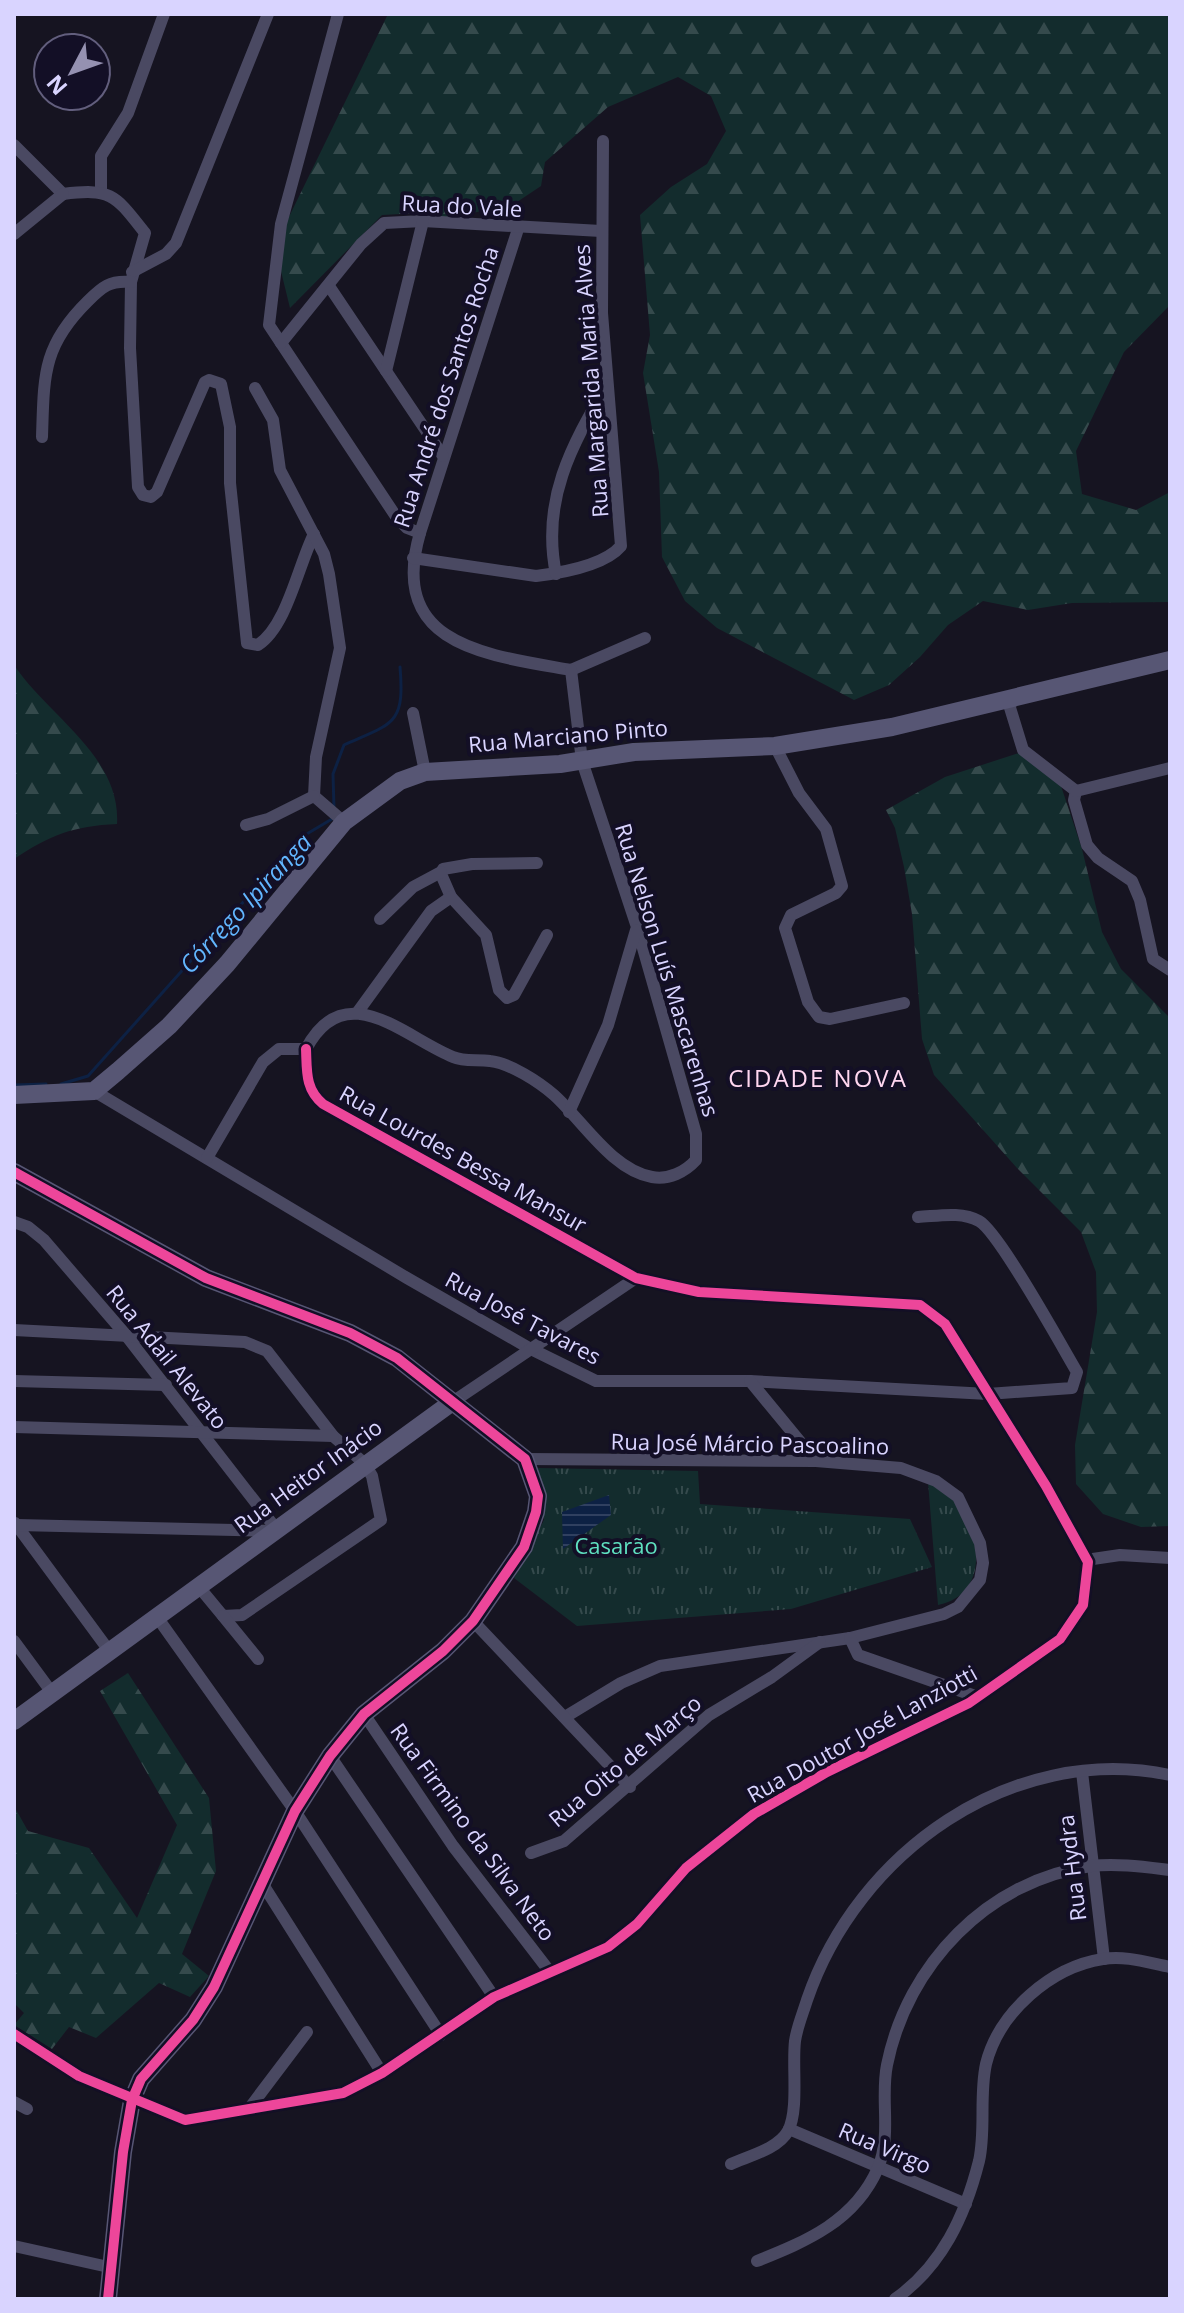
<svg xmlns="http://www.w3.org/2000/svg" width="1184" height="2313" font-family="'Open Sans',sans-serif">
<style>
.forest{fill:url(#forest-firs)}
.park{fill:url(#park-tufts)}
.water{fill:url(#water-rules)}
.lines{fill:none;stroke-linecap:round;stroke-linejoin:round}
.stream{stroke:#0d2144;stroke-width:3}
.street{stroke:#4a4962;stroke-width:12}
.secondary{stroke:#575674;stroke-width:18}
.cycleway-casing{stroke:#130f26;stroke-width:15}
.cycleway{stroke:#ed469a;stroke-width:10}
.labels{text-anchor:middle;stroke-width:8;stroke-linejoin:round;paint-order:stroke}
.street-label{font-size:22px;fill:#d9d4ff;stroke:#130f26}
.park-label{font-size:22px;fill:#5fe0c0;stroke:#130f26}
.water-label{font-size:24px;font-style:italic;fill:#62b6ff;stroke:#130f26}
.neighbourhood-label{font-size:24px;letter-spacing:2px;fill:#ffd6f0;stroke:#130f26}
</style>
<defs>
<pattern id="forest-firs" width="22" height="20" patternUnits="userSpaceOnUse" patternTransform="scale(2)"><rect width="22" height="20" fill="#132c2d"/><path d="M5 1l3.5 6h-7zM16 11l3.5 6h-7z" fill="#354a4c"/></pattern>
<pattern id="park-tufts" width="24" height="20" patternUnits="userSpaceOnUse" patternTransform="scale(2)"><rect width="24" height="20" fill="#132c2d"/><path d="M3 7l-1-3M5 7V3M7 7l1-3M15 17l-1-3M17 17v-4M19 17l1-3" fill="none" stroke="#354a4c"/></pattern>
<pattern id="water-rules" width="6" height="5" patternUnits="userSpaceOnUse" patternTransform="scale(2)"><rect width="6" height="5" fill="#0d2144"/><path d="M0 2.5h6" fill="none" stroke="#304060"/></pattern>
</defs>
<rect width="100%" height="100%" fill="#161421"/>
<g class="forest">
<path d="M388 14H1170V305L1124 352 1076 451 1082 494 1136 510 1170 492V602L1072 603 1028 610 983 601 948 625 920 657 889 685 854 700 717 628 685 601 662 557 659 472 643 373 650 335 640 215 671 187 707 164 726 131 711 96 678 77 608 107 545 162 541 186 517 202 449 219 419 213 382 215 290 308 280 267 286 223Z"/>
<path d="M14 665C48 716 121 756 117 824 73 826 50 835 14 859Z"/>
<path d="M1028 750 1058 777 1082 849 1102 932 1121 969 1170 1018V1526L1141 1527 1103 1514 1076 1484 1075 1445 1097 1312 1096 1272 1081 1232 1017 1168 934 1075 922 1039 912 914 904 867 895 828 886 810 945 777Z"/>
<path d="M128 1673 209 1798 216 1871 182 1954 209 1976 190 1997 159 1983 96 2038 69 2027 52 2049 14 2025 24 2013 14 2003V1806L28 1831 89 1848 137 1918 177 1825 100 1691Z"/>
</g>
<g class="park">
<path d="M538 1468 698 1471 700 1504 910 1519 932 1567 791 1609 577 1626 514 1578 544 1520Z"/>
<path d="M928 1482C936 1487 948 1492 954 1499 982 1533 990 1594 938 1605Z"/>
</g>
<path class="water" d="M609 1495 611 1515 563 1549 562 1512Z"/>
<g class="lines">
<g class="stream">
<path d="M334 808 333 774 344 745C393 723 405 725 400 667"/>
<path d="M61 1084 88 1076 271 871 305 835 332 819"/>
<path d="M14 1085 46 1084"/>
</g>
<g class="street">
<path d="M338 14 281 224 269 325 397 518 407 528 420 533"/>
<path d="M14 145 63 194"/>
<path d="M101 191V156L128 113 164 14"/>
<path d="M63 194C112 188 115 195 145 233L131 282 130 348 138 487 143 495 151 497 157 492 205 382 209 380 221 384 230 427V483L247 643 258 645C287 626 298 566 314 534"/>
<path d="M518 229 420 533C387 646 487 655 571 670"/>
<path d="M14 234 63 194"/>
<path d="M132 272 166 254 176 243 268 14"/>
<path d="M329 286 443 456"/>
<path d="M281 343 361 244 384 223 423 221 601 231"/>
<path d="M386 371 423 221"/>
<path d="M255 388 273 420 280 470 324 554 329 574 340 648 316 757 314 796 344 822"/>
<path d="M42 437C44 376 42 346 88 301 102 287 110 280 131 282"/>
<path d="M413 558 536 576C560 573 604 566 621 546L602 313 603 141"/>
<path d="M556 574C541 501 571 446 607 385"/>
<path d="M571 670 645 638"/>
<path d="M1007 698 1023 750 1076 791"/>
<path d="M413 713 425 772"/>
<path d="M775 746 799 793 826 829 842 886 836 893 791 915 785 928 808 1002 819 1017 830 1019 904 1003"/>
<path d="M1076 791 1074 800 1087 845 1098 858 1132 881 1140 900 1153 959 1170 970"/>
<path d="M1076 791 1170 768"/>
<path d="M246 825 268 819 314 796"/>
<path d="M451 897 441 874 443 869 472 864 537 863"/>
<path d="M380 919 413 887 441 872"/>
<path d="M357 1013 431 911 451 897 486 935 499 990 507 998 514 995 547 935"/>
<path d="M306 1049C345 975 404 1037 453 1057 464 1062 478 1059 490 1061 510 1063 539 1082 554 1095 583 1121 612 1170 652 1177 669 1180 685 1172 696 1160V1134L637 927 582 761 571 670"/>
<path d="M94 1091 407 1278 529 1348 596 1381H750L988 1394 1072 1388 1077 1372C1061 1345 999 1232 979 1221 961 1211 938 1216 918 1217"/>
<path d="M569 1112 608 1025 636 930"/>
<path d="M207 1158 263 1062 279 1049H306"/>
<path d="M14 1222 28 1227 44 1240 125 1334 277 1530"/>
<path d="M14 1330 245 1342 267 1351 333 1436 364 1463 372 1476 381 1520 242 1615 223 1616 199 1587"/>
<path d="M14 1381 166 1385"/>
<path d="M750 1381 816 1461"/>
<path d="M451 1403 636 1278"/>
<path d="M14 1427 333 1436"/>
<path d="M525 1459 816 1461 901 1468 936 1481 958 1497 980 1543 983 1563 980 1580 958 1607 944 1614 850 1638 660 1666 621 1683 565 1717"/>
<path d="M15 1523 110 1652"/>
<path d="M17 1525 274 1531"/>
<path d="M1086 1560 1120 1555 1170 1558"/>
<path d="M223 1616 258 1659"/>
<path d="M157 1617 295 1811 441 2035"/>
<path d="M473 1621 630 1787"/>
<path d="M850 1638 858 1655 978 1697"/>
<path d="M14 1641 53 1694"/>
<path d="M364 1714 453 1846 550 1972"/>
<path d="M330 1756 494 1997"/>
<path d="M1082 1772 1104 1959"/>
<path d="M531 1853 564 1841 709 1715 772 1677 820 1642"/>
<path d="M262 1883 382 2073"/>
<path d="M14 2034 79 2076 185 2120 343 2093 382 2073 494 1997 608 1947 637 1924 686 1868 754 1814 827 1772 969 1703 1060 1639 1083 1605 1088 1562 1046 1486 945 1324 920 1305 699 1292 636 1278 323 1104C305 1089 307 1071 306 1049"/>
<path d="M14 2102 27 2109"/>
<path d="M248 2110 307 2032"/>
<path d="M789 2129 966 2204"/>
<path d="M731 2164C749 2156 778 2149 788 2131 799 2110 792 2066 795 2041 797 2027 803 2013 807 2000 857 1853 1011 1742 1170 1775"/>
<path d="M14 2246 113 2268"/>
<path d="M757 2261C807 2241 855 2221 878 2168 892 2134 880 2099 887 2065 907 1965 988 1880 1091 1866 1117 1863 1145 1867 1170 1870"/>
<path d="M895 2299C942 2266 965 2216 979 2161 986 2130 979 2096 986 2064 999 2012 1051 1967 1103 1959 1125 1955 1149 1963 1170 1967"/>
</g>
<g class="secondary">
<path d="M14 1095 94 1091 118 1071 169 1026 227 964 344 822 400 781 425 772 560 764 634 752 775 746 892 727 1170 660"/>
<path d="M14 1172 206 1278 350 1333 397 1358 525 1459 538 1496 536 1512 524 1547 473 1621 443 1651 364 1714 330 1756 295 1811 214 1987 193 2020 141 2079 132 2100 123 2152 108 2299"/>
<path d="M14 1721 451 1403"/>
</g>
<defs>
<g id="cycleway">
<path d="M14 1172 206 1278 350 1333 397 1358 525 1459 538 1496 536 1512 524 1547 473 1621 443 1651 364 1714 330 1756 295 1811 214 1987 193 2020 141 2079 132 2100 123 2152 108 2299"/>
<path d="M14 2034 79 2076 185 2120 343 2093 382 2073 494 1997 608 1947 637 1924 686 1868 754 1814 827 1772 969 1703 1060 1639 1083 1605 1088 1562 1046 1486 945 1324 920 1305 699 1292 636 1278 323 1104C305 1089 307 1071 306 1049"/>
</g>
</defs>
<use href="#cycleway" class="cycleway-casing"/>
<use href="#cycleway" class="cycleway"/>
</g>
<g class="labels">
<g class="street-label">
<text transform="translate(462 206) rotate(3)" y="8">Rua do Vale</text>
<text transform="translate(591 381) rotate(-94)" y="8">Rua Margarida Maria Alves</text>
<text transform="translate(446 387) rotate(-72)" y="8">Rua André dos Santos Rocha</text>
<text transform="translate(568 736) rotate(-5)" y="8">Rua Marciano Pinto</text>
<text transform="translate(667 970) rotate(73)" y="8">Rua Nelson Luís Mascarenhas</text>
<text transform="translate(463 1159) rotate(29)" y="8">Rua Lourdes Bessa Mansur</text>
<text transform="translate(523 1318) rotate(28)" y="8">Rua José Tavares</text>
<text transform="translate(167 1357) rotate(51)" y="8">Rua Adail Alevato</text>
<text transform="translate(750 1444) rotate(1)" y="8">Rua José Márcio Pascoalino</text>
<text transform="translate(308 1476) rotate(-36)" y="8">Rua Heitor Inácio</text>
<text transform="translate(862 1734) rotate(-29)" y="8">Rua Doutor José Lanziotti</text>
<text transform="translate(625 1761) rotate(-40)" y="8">Rua Oito de Março</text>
<text transform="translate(473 1832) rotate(54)" y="8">Rua Firmino da Silva Neto</text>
<text transform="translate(1072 1868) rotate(-97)" y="8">Rua Hydra</text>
<text transform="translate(885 2148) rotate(23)" y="8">Rua Virgo</text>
</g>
<g class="park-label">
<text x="616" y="1554">Casarão</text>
</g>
<g class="water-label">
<text transform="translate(246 904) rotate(-47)" y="8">Córrego Ipiranga</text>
</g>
<g class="neighbourhood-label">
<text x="818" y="1087">CIDADE NOVA</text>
</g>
</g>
<rect width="1184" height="2313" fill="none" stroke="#d9d4ff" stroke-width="32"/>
<g transform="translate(72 72) rotate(229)"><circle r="38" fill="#130f26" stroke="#625e7d" stroke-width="2"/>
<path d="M0-6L14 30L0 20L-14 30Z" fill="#9591b1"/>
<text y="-12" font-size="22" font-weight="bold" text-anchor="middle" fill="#d9d4ff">N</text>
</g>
</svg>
